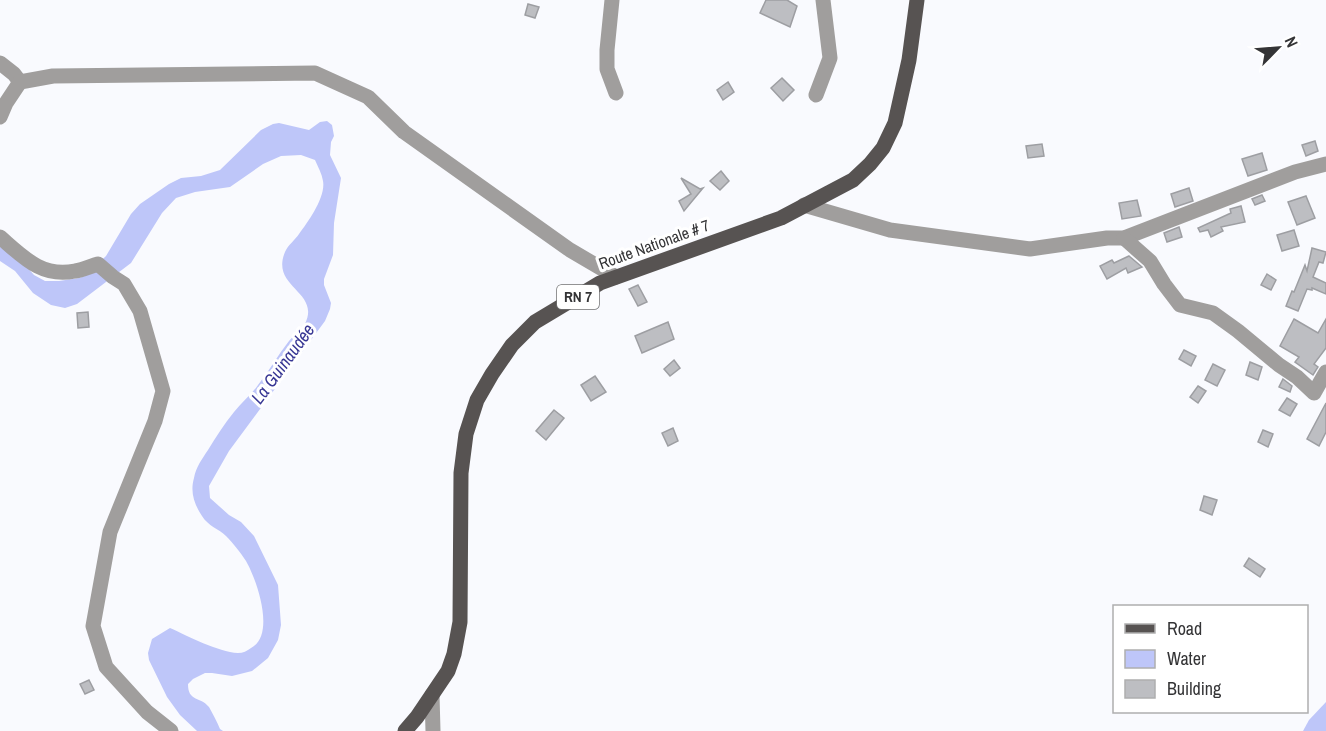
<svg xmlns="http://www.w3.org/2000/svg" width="1326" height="731" font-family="'Archivo Narrow',sans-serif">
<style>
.water{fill:#bec6f9}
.building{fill:#bdbec2;stroke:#9d9ea2;stroke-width:1.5}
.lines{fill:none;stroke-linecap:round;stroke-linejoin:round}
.street{stroke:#a09e9d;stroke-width:15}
.primary{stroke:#575352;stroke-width:15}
.labels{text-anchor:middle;stroke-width:6;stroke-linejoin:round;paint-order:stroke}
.shield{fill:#fff;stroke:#717172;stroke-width:1.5}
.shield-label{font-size:15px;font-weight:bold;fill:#343436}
.street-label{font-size:16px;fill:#343436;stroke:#fff}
.water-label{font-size:18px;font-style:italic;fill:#383794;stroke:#fff}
</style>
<rect width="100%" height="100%" fill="#f9fafe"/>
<g class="water">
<path d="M327 121 332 125 334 136 331 142 330 155 341 178 334 223 333 255 324 279V285L331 303 330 309 325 321 229 451 209 486 210 498 229 515 241 522 254 536 278 585 281 625 278 640 268 658 252 671 232 676 212 673H205L193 679 188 684C188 702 200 696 209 707 213 714 217 722 220 729L223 731H197L180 715 167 697 149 660 148 653 152 639 170 628C188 636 218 652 238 653 243 653 247 651 251 648 276 635 257 580 246 561 241 553 233 543 226 536 219 529 208 526 202 516 194 504 190 492 194 478 196 467 202 459 208 450 216 437 224 424 234 412 241 403 251 395 258 385 269 371 278 355 289 341 294 335 302 330 305 324 321 291 270 288 285 252 288 245 295 240 299 234 308 222 326 197 323 181 322 174 318 167 315 160L301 155 281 156 263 164 230 187 195 192 176 198 162 213 131 263 77 304 65 308 51 305 33 293 15 271 0 261V244L19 258 34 275 45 281H59L79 278 85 276 106 256 131 214 140 204 169 184 181 178 201 176 220 170 261 130 273 124 279 123 309 130 320 122Z"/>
<path d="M1326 702V731H1303L1309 720Z"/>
</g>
<g class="building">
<path d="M766 0H787L797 6 790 27 760 13Z"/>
<path d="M528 4 539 7 535 18 525 15Z"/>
<path d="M782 78 794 90 783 101 771 88Z"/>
<path d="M728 82 734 92 723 100 717 90Z"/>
<path d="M1315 141 1318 151 1306 156 1302 145Z"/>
<path d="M1042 144 1044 156 1028 158 1026 146Z"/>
<path d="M1262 153 1267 170 1248 176 1242 159Z"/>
<path d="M721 171 729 181 720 190 710 181Z"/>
<path d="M681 178 700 189 703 188 684 211 679 201 691 194Z"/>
<path d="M1189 188 1193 201 1175 207 1171 194Z"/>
<path d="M1262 195 1265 201 1255 205 1252 199Z"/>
<path d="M1306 196 1315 218 1297 225 1288 202Z"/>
<path d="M1137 200 1141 216 1122 219 1119 203Z"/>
<path d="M1241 206 1245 222 1221 227 1223 231 1211 237 1208 230 1200 232 1198 228 1231 213 1230 209Z"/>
<path d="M1179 227 1182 237 1167 242 1164 233Z"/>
<path d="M1294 230 1299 246 1282 251 1277 235Z"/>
<path d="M1312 248 1326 252 1323 263 1319 262 1313 277 1326 283V294L1312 288V290L1307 289 1298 311 1286 306 1292 291 1294 292 1305 265 1307 271Z"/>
<path d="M1129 256 1142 267 1128 273 1126 268 1107 279 1100 266 1112 260 1114 263Z"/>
<path d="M1267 274 1276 280 1271 290 1261 285Z"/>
<path d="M638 285 647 302 638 306 629 289Z"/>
<path d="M88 312 89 327 78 328 77 313Z"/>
<path d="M1294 319 1318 333 1326 319V348L1314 364 1318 367 1313 375 1295 362 1299 357 1280 346Z"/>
<path d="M668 322 674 339 642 353 635 336Z"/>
<path d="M1184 350 1196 356 1191 366 1179 359Z"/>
<path d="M674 360 680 368 670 376 664 369Z"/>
<path d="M1250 362 1262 367 1258 380 1246 375Z"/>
<path d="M1213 364 1225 370 1217 386 1205 380Z"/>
<path d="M595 376 606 392 591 401 581 385Z"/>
<path d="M1283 379 1292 386 1290 392 1279 387Z"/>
<path d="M1198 386 1206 391 1198 403 1190 397Z"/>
<path d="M1287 398 1297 404 1290 416 1279 410Z"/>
<path d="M1326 403V432L1319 446 1307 439Z"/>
<path d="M554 410 564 418 546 440 536 431Z"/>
<path d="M673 428 678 441 668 446 662 433Z"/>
<path d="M1263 430 1273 434 1268 447 1258 442Z"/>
<path d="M1204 496 1217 500 1212 515 1200 510Z"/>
<path d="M1249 558 1265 569 1260 577 1244 566Z"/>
<path d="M89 680 94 690 85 694 80 684Z"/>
</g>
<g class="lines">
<g class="street">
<path d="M612 0 607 50V69L616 93"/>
<path d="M0 63 14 74 20 82"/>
<path d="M816 95 830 58 823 0"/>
<path d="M0 117 6 103 20 82 53 76 315 73 368 97 404 132 570 250 616 277"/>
<path d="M804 205 890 230 1030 249 1107 238H1124L1295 172 1326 164"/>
<path d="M0 237C23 257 42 278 75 271 83 270 91 266 98 264L113 277 124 284 140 311 163 391 155 421 110 532 93 626 106 667 147 712 171 731"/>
<path d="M1124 238 1150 261 1164 284 1180 305 1213 313 1238 331 1279 365 1297 377 1314 393 1326 372"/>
<path d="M432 695 433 731"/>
</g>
<path class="primary" d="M405 731 417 717 448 671 454 654 460 622 461 473 466 434 477 400 492 374 512 345 535 322 600 283 781 218 853 180 870 164 883 148 895 123 909 60 917 0"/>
</g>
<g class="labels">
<rect class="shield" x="557" y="285" width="42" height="24" rx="4.5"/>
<g class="shield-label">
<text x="578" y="302">RN 7</text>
</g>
<g class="street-label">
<text transform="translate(654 244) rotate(-20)" y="6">Route Nationale # 7</text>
</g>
<g class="water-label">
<text transform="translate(283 364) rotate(-54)" y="6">La Guinaudée</text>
</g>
</g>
<rect x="1113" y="605" width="195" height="108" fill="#ffffff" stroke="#aeaeaf" stroke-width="1.5"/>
<rect x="1125" y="624" width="30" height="9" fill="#575352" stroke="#aeaeaf" stroke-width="1.5"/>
<text x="1167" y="635" font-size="18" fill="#343436">Road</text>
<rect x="1125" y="650" width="30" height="18" fill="#bec6f9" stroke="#aeaeaf" stroke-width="1.5"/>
<text x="1167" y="665" font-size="18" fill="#343436">Water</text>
<rect x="1125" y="680" width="30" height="18" fill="#bdbec2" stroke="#aeaeaf" stroke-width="1.5"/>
<text x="1167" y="695" font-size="18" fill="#343436">Building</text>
<g transform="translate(1278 48) rotate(65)" stroke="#ffffff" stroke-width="4.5" paint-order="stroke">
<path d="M0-4.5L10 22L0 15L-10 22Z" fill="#343436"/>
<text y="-9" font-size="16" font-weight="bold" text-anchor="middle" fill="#343436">N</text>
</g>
</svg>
